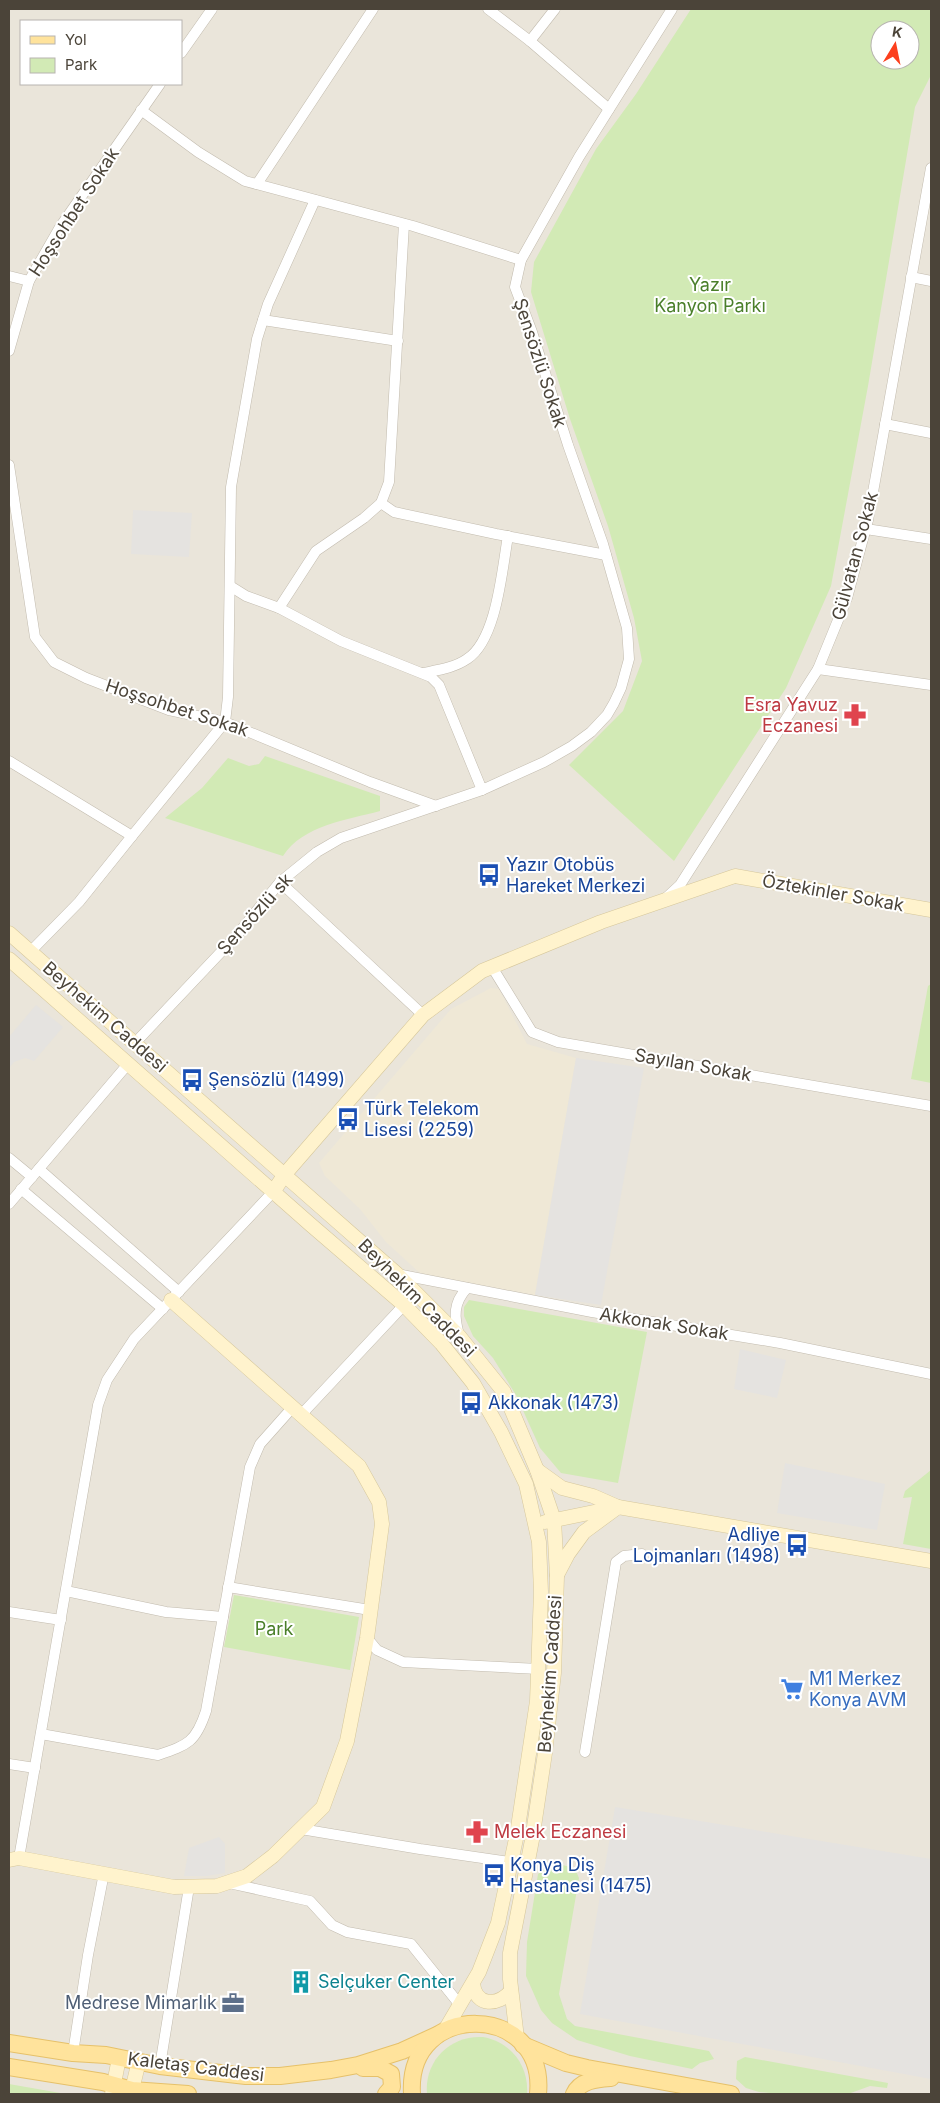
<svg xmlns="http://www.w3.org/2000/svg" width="940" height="2103" font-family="Inter,sans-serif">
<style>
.residential{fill:#eae5da;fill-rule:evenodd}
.education{fill:#efe8d6}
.green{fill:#d2eab5;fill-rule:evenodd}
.parking{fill:#e5e3e0}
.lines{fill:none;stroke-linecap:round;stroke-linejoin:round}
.street-casing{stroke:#c2bbae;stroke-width:11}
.secondary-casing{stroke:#d6c79b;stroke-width:15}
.primary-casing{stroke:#e6c16a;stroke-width:18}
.street{stroke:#fff;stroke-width:10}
.secondary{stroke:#fff3cd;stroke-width:14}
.primary{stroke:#ffe39c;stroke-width:16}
.labels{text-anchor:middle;stroke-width:4;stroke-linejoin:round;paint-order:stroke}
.street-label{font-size:18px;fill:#4b4439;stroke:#fff}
.park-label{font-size:18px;fill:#4a7f2a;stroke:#fff}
.health-label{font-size:18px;fill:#be3a42;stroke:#fff;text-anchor:end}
.transit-label{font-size:18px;fill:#164399;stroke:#fff;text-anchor:start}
.shop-label{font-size:18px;fill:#366cbe;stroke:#fff;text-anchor:start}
.culture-label{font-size:18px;fill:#0d838f;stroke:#fff;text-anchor:start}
.service-label{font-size:18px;fill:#4e5e75;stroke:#fff;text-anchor:end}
</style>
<rect width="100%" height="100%" fill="#f6f3ec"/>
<path class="residential" d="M9 9H931V2094H9ZM21 21H181V84H21ZM880 30H910V60H880Z"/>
<path class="education" d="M491 988 499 989 527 1044 576 1058 535 1295 421 1274 386 1242 360 1209 325 1176 319 1163 451 1009Z"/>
<g class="green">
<path d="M691 9H931V75L915 107 868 386 831 586 786 688 674 861 569 765 623 711 642 661 634 618 608 526 570 419 531 292 534 262 596 149 636 94ZM880 30H910V60H880Z"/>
<path d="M265 756 380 796V811C347 820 303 825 283 856L165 818 202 788 228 758 249 766 259 764Z"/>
<path d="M931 984V1083L911 1079 928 986Z"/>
<path d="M469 1300 647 1332 618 1483 561 1473 540 1448 516 1395 493 1358 473 1336 464 1316V1307Z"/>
<path d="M931 1470V1549L903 1544 912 1497 903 1498 905 1491Z"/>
<path d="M234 1595 359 1617 350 1670 224 1647Z"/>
<path d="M552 1863 567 1866 576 1871 579 1878 559 1994 567 2019 575 2026 709 2051 714 2059 700 2063 692 2069 630 2056 577 2040 552 2023 541 2010 526 1976 527 1942 538 1874Z"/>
<path d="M483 2037C511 2042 529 2066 527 2094H427C424 2061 450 2035 483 2037Z"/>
<path d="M745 2057 888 2083 887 2088 870 2086 848 2094H781L759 2092 746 2088 736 2079 737 2061Z"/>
<path d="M9 2084 66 2094H9Z"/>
</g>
<g class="parking">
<path d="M133 510 192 513 189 557 131 554Z"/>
<path d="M36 1005 63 1027 34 1061 25 1058 14 1062 9 1068V1037Z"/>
<path d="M576 1058 644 1068 601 1305 535 1295Z"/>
<path d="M740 1349 786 1360 777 1398 734 1389Z"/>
<path d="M785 1463 885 1484 877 1530 777 1513Z"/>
<path d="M615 1807 931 1859V2079L580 2014Z"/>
<path d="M219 1837 225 1844V1873L207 1876H184L189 1848Z"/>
</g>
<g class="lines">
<defs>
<g id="street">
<path d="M488 9 530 41 609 109"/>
<path d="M530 41 555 9"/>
<path d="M181 53 212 9"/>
<path d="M141 110 198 152 245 181 413 226 521 260"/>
<path d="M257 184 373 9"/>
<path d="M9 276 29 281"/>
<path d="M911 277 931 281"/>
<path d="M263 320 398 341"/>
<path d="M9 351 29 281 60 227 160 84"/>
<path d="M885 424 931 433"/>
<path d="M9 465 35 637 54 662 86 678 169 710 225 722 370 782 436 806"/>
<path d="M381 503 394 512 496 534 606 555"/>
<path d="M866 529 931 539"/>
<path d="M230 586 246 596 279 608 341 641 431 677 439 685 482 790 544 762 572 746 591 732 607 715 614 703 621 688 629 659 627 628 603 544 568 445 532 332 515 287 521 260 579 157 672 9"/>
<path d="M279 608 316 551 364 518 381 503 389 482 404 224"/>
<path d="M818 669 931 685"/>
<path d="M423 673C438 670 454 668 467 659 497 640 502 569 508 536"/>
<path d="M9 761 132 836 225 722 228 697 231 487 257 339 268 304 315 200"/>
<path d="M280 882 423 1015"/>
<path d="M667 897 680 885 818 669 847 598 868 520 931 168"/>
<path d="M30 952 79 902 132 836"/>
<path d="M492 967 532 1032 558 1042 931 1106"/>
<path d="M135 1043 237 935 280 882 317 852 341 838 482 790"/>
<path d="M9 1158 32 1177"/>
<path d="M39 1169 179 1292"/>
<path d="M21 1189 163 1309"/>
<path d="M9 1204 128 1064"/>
<path d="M397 1274 592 1312 780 1343 931 1374"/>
<path d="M459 1335C454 1317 453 1303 467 1288"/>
<path d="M300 1416 404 1305"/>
<path d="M228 1587 370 1610"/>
<path d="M66 1591 166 1612 223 1617"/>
<path d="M9 1612 61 1620"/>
<path d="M367 1638 377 1650 403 1662 539 1669"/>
<path d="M41 1734 158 1755C188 1745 196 1742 206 1711L250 1467 260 1444 292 1408"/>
<path d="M585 1752 616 1562 624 1556 642 1554"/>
<path d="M9 1764 35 1768"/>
<path d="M301 1829 420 1849 510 1862"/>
<path d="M19 1858 98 1405 107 1380 134 1339 273 1192"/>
<path d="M229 1883 310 1901 332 1925 347 1932 411 1944 460 2005"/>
<path d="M73 2053 88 1955 104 1873"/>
<path d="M160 2066 189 1887"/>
</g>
<g id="secondary">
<path d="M9 933 397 1274 459 1336 504 1392 537 1470 554 1520 557 1576 554 1673 545 1753 532 1840 510 1953V1979L517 2038"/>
<path d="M9 959 311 1225 404 1305 441 1343 473 1383 501 1432 526 1484 539 1542 541 1592 537 1701 517 1834 498 1923 479 1972 445 2030"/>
<path d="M273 1192 285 1174 423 1015 482 971 601 922 735 876 931 910"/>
<path d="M537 1470 562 1488 593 1496 618 1507 584 1532 568 1554 557 1575"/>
<path d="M545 1522 618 1507 931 1561"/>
<path d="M9 1860 19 1858 174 1887 217 1886 247 1876 273 1856 323 1807 347 1741 367 1638 382 1524 379 1502 359 1466 171 1300"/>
<path d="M473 1984C476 2007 498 2006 511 1991"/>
<path d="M112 2094 119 2058"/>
<path d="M131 2094 139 2061"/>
</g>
<g id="primary">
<path d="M9 2043 73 2053 106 2055 160 2066 246 2076H280L331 2070 358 2065 402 2051 437 2035"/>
<path d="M523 2045 566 2063 587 2068 731 2094"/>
<path d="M9 2067 103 2082 132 2090 188 2094"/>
<path d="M363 2068H380L391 2074 392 2087 386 2094"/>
<path d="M412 2094C406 1999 547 2002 538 2094"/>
<path d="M574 2094C580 2080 598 2079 611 2078"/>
</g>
</defs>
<use href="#street" class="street-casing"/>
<use href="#secondary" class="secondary-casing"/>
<use href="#primary" class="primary-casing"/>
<use href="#street" class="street"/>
<use href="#secondary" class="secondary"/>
<use href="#primary" class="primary"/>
</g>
<defs>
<symbol id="pharmacy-bare" viewBox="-9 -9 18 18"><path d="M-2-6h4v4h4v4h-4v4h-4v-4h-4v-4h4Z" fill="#e0444e" stroke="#fff" stroke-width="2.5" paint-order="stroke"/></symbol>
<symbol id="bus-bare" viewBox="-9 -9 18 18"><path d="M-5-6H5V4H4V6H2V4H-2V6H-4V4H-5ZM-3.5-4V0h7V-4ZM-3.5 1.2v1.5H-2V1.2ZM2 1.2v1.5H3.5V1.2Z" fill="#1a4fb4" stroke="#fff" stroke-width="2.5" paint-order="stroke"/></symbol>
<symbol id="supermarket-bare" viewBox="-9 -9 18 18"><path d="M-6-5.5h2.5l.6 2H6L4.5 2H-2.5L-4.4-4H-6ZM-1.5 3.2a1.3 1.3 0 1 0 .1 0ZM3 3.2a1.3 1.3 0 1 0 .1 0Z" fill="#3f7fe0" stroke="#fff" stroke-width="2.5" paint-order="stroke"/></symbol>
<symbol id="building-bare" viewBox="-9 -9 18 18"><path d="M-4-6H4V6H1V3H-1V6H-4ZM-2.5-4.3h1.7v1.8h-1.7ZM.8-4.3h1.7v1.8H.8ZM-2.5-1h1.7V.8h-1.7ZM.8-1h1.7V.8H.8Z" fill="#0f9aa8" stroke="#fff" stroke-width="2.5" paint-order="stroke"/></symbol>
<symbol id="office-bare" viewBox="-9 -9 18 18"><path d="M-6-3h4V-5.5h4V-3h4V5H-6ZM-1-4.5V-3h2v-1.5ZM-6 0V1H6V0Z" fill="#5c6f8a" stroke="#fff" stroke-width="2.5" paint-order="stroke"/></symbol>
</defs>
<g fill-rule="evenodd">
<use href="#pharmacy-bare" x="839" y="699" width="32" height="32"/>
<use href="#bus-bare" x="473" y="859" width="32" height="32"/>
<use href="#bus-bare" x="176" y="1064" width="32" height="32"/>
<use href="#bus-bare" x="332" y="1103" width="32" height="32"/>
<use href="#bus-bare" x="455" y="1387" width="32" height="32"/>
<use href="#bus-bare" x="781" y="1529" width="32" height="32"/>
<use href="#supermarket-bare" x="776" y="1673" width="32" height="32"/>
<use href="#pharmacy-bare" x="461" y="1816" width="32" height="32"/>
<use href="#bus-bare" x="478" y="1859" width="32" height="32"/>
<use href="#building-bare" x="285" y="1966" width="32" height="32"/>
<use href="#office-bare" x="217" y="1987" width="32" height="32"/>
</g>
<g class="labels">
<g class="street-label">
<text transform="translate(74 212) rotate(-57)" y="6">Hoşsohbet Sokak</text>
<text transform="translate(540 363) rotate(72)" y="6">Şensözlü Sokak</text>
<text transform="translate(855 556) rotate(-75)" y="6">Gülvatan Sokak</text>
<text transform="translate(177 708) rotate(18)" y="6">Hoşsohbet Sokak</text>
<text transform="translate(833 893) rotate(10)" y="6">Öztekinler Sokak</text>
<text transform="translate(255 914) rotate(-48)" y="6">Şensözlü sk</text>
<text transform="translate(105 1017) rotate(41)" y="6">Beyhekim Caddesi</text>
<text transform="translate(693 1065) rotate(10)" y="6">Sayılan Sokak</text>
<text transform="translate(417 1298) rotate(45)" y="6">Beyhekim Caddesi</text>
<text transform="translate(664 1324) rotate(9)" y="6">Akkonak Sokak</text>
<text transform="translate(550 1674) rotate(-86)" y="6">Beyhekim Caddesi</text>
<text transform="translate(196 2067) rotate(7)" y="6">Kaletaş Caddesi</text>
</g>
<g class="park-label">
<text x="710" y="291">Yazır<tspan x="710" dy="21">Kanyon Parkı</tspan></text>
<text x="274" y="1635">Park</text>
</g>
<g class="health-label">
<text x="838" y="711">Esra Yavuz<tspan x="838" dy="21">Eczanesi</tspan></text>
<text x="494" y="1838" text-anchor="start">Melek Eczanesi</text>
</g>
<g class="transit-label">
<text x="506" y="871">Yazır Otobüs<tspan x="506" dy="21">Hareket Merkezi</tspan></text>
<text x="208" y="1086">Şensözlü (1499)</text>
<text x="364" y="1115">Türk Telekom<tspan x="364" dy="21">Lisesi (2259)</tspan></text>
<text x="488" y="1409">Akkonak (1473)</text>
<text x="780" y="1541" text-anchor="end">Adliye<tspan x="780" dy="21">Lojmanları (1498)</tspan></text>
<text x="510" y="1871">Konya Diş<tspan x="510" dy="21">Hastanesi (1475)</tspan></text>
</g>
<g class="shop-label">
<text x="809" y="1685">M1 Merkez<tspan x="809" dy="21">Konya AVM</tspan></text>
</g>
<g class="culture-label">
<text x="318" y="1988">Selçuker Center</text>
</g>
<g class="service-label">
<text x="217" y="2009">Medrese Mimarlık</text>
</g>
</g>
<rect width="940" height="2103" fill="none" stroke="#4b4439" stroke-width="20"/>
<rect x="20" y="20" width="162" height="65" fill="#ffffff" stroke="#b7b4b0"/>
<rect x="30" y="36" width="25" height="8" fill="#ffe39c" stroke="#b7b4b0"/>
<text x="65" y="45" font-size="15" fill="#4b4439">Yol</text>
<rect x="30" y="58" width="25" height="15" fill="#d2eab5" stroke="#b7b4b0"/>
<text x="65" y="70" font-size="15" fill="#4b4439">Park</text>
<g transform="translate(895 45) rotate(10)"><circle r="24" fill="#ffffff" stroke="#b7b4b0"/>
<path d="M0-4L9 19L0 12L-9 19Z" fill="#fc3f1d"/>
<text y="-8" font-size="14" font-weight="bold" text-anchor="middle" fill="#4b4439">K</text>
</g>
</svg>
